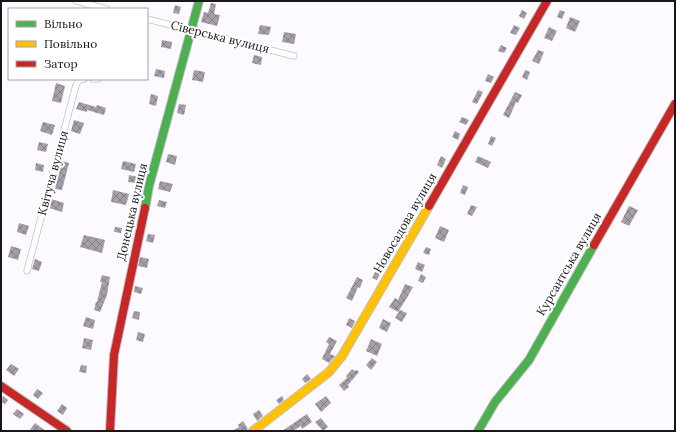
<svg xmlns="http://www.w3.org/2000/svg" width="676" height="432" font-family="Lora,serif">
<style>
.building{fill:url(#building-cross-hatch)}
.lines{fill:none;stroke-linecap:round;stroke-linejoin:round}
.street-casing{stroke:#c3c1c5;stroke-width:7}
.fast-casing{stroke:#c3c1c5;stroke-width:10}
.slow-casing{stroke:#c3c1c5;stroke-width:10}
.jam-casing{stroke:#c3c1c5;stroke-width:10}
.street{stroke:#fffeff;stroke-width:5.5}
.fast{stroke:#4caf50;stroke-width:8}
.slow{stroke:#ffc107;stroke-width:8}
.jam{stroke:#c62828;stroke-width:8}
.labels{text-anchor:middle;stroke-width:4;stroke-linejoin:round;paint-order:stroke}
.street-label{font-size:12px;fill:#19161a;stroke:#fff}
</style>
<defs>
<pattern id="building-cross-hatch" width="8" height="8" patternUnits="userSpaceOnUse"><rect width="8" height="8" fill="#a69fa9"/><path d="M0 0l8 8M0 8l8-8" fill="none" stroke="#868189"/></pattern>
</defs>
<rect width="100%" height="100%" fill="#fcfafe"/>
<g class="building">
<path d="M211 3 216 4 214 14 220 15 217 26 201 22 204 12 208 13Z"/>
<path d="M175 5 181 7 179 14 173 13Z"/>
<path d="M522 10 527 13 524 19 519 16Z"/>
<path d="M560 10 565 12 562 19 557 17Z"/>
<path d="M570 17 580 21 575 32 566 28Z"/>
<path d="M260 25 271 27 269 35 258 34Z"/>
<path d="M514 25 520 28 516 35 510 33Z"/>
<path d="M549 27 557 31 552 41 544 38Z"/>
<path d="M284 32 296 34 294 44 282 42Z"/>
<path d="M162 40 172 42 171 49 161 47Z"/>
<path d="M501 45 507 48 504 53 498 51Z"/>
<path d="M538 50 544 52 539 64 532 61Z"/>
<path d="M254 55 262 57 261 65 252 63Z"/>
<path d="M156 69 165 71 164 78 154 76Z"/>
<path d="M194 70 205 72 203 82 192 80Z"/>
<path d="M525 70 530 72 527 80 522 77Z"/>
<path d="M488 74 494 77 491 83 485 81Z"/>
<path d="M56 83 65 86 61 103 52 101Z"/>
<path d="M478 90 483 92 477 104 472 102Z"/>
<path d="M515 92 522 95 518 103 516 102 509 118 503 115Z"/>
<path d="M151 94 158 96 156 106 149 104Z"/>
<path d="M79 102 96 107 97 105 106 108 104 115 87 110V112L76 109Z"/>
<path d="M179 104 186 105 184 115 177 113Z"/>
<path d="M462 117 469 120 466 125 459 122Z"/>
<path d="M74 120 84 123 80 134 71 131Z"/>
<path d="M43 122 55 125 52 135 40 131Z"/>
<path d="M455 131 460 134 458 140 452 137Z"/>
<path d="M491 136 496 138 492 146 488 144Z"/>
<path d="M39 142 48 144 46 152 37 150Z"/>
<path d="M168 154 177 156 175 165 166 162Z"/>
<path d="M441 156 446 159 442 168 437 165Z"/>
<path d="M478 156 491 162 488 168 475 162Z"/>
<path d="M62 161 69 163 62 190 55 189Z"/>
<path d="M123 161 136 164 134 172 121 169Z"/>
<path d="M36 163 44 165 43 172 35 170Z"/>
<path d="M129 175 138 177 136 183 128 182Z"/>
<path d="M427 180 434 183 431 189 424 186Z"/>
<path d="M160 181 173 184 170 192 158 189Z"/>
<path d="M463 185 468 187 465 195 460 193Z"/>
<path d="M113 190 129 194 126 205 111 202Z"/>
<path d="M416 198 421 201 417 208 412 206Z"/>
<path d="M51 199 64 203 62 212 49 208Z"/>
<path d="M159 200 167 202 165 208 157 206Z"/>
<path d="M471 205 477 207 472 216 467 214Z"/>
<path d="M629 206 638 210 629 226 621 222Z"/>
<path d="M19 223 29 226 26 235 17 232Z"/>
<path d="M403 224 409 227 406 234 399 231Z"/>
<path d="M440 226 449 230 444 242 435 238Z"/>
<path d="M115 227 122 228 121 233 114 232Z"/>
<path d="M148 234 155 235 153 243 146 241Z"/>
<path d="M84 235 105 240 102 253 80 247Z"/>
<path d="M11 246 21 249 18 260 8 257Z"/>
<path d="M426 247 431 249 429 255 423 253Z"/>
<path d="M140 257 149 259 147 268 138 266Z"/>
<path d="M35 259 42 262 39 271 32 269Z"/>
<path d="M418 262 425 265 422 272 415 269Z"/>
<path d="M375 272 380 274 377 280 372 278Z"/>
<path d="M421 274 426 277 423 283 418 281Z"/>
<path d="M102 275 110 277 107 295 100 312 94 310 96 302H97L102 282H100Z"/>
<path d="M357 277 363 280 360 288 358 287 352 301 346 298Z"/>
<path d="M405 284 413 287 408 296 398 312 389 307 395 298 398 300Z"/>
<path d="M135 286 143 288 141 294 134 292Z"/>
<path d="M400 310 407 313 402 322 395 318Z"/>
<path d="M134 311 140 312 139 320 132 318Z"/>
<path d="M86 317 95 320 93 329 83 326Z"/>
<path d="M349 318 355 321 352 328 346 325Z"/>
<path d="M383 319 391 323 387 332 379 328Z"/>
<path d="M138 332 145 334 143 342 136 340Z"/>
<path d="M329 337 337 341 330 354 335 356 329 363 322 359 329 344 326 342Z"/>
<path d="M84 338 93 340 91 350 82 348Z"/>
<path d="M371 339 382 344 377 356 366 351Z"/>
<path d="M372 358 377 362 371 370 366 365Z"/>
<path d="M11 364 19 369 14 376 6 370Z"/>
<path d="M81 365 87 366 86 373 79 372Z"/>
<path d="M352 369 355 371 357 370 359 372 348 385 349 387 344 391 339 385 347 378 346 376Z"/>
<path d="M307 374 311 379 305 383 302 379Z"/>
<path d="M37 389 43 393 38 399 33 395Z"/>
<path d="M3 396 8 400 5 404 1 402Z"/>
<path d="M282 396 284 400 279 404 276 400Z"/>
<path d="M326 396 331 403 321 412 315 404Z"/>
<path d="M62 404 67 408 63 415 57 411Z"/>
<path d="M17 409 24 414 20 419 13 414Z"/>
<path d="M259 410 263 416 257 421 253 414Z"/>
<path d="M307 414 312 422 302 429 301 426 293 431H282Z"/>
<path d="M321 418 328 427 323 431 315 422Z"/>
<path d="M243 421 248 429 245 431H232L239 427 238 425Z"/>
<path d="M35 423 46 431H29Z"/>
</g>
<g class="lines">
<defs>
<g id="street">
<path d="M76 1 107 9"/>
<path d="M147 19 294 56"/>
<path d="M93 79H98"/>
<path d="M27 271 76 85 79 80 84 79"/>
</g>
<g id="fast">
<path d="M145 208 149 186 199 1"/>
<path d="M478 431 495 402 529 360 594 245"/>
</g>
<path id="slow" d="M253 431 329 372 342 356 429 206"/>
<g id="jam">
<path d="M429 206 547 1"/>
<path d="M594 245 675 104"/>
<path d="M1 386 67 431"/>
<path d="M110 431 114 355 145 208"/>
</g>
</defs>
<use href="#street" class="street-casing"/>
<use href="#fast" class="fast-casing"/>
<use href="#slow" class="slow-casing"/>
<use href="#jam" class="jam-casing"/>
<use href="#street" class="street"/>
<use href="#fast" class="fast"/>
<use href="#slow" class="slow"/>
<use href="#jam" class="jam"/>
</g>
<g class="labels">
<g class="street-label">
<text transform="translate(220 37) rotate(14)" y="4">Сіверська вулиця</text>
<text transform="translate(53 173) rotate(-75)" y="4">Квітуча вулиця</text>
<text transform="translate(132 212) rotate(-77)" y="4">Донецька вулиця</text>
<text transform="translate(405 223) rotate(-60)" y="4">Новосадова вулиця</text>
<text transform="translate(569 264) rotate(-60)" y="4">Курсантська вулиця</text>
</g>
</g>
<rect width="676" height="432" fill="none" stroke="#19161a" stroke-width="4"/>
<rect x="8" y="8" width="140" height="72" fill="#ffffff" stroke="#a3a2a3"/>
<rect x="16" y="21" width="20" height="6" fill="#4caf50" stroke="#a3a2a3"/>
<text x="44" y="28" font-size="12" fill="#19161a">Вільно</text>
<rect x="16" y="41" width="20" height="6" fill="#ffc107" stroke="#a3a2a3"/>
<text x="44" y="48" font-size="12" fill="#19161a">Повільно</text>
<rect x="16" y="61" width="20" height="6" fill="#c62828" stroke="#a3a2a3"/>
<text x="44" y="68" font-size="12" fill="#19161a">Затор</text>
</svg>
